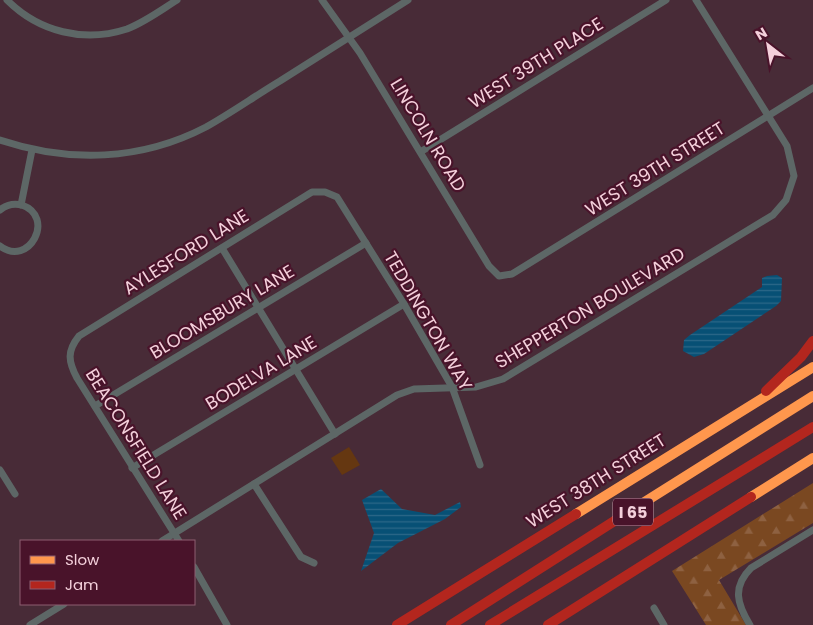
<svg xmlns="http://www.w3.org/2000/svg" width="813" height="625" font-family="Poppins,sans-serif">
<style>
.forest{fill:url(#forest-firs)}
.park{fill:#653711}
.water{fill:url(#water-rules)}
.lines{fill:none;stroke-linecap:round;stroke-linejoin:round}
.street{stroke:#5d6766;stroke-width:7}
.slow{stroke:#ff974d;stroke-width:10}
.jam{stroke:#b3261e;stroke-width:10}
.labels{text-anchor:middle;stroke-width:4.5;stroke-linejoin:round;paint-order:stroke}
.shield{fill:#49132a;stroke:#c197a6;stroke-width:1}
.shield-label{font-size:16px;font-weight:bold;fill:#f4d0db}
.street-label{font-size:18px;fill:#f4d0db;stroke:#49132a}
</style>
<defs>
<pattern id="forest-firs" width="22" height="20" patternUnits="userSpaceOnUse" patternTransform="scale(1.25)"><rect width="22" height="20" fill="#7a4821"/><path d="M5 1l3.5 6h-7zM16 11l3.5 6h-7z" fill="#8e6141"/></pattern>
<pattern id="water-rules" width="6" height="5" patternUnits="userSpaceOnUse" patternTransform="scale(1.25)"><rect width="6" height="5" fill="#075075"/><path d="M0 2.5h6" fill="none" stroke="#2c6888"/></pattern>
</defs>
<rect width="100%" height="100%" fill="#482b37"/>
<path class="forest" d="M813 483V523L719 580 746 625H706L672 571Z"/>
<path class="park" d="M349 447 360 465 342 475 331 458Z"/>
<g class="water">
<path d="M767 276 777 275 782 278 781 301 776 306 704 354 694 357 683 351 684 340 690 335 762 287V278Z"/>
<path d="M381 489 402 509 435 515 460 502 461 507 445 519 398 543 361 571 374 533 362 500Z"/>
</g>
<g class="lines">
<g class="street">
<path d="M7 0C39 32 84 43 127 29 145 22 161 10 177 0"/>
<path d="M322 0 360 53 489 266 499 276 512 274 813 88"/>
<path d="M0 140C69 163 141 161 206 127 231 113 255 96 280 81 322 54 365 27 408 0"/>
<path d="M422 151 666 0"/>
<path d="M21 205 32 150"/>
<path d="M0 210C6 205 14 203 22 205 56 217 29 268 0 246"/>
<path d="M222 248 335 434"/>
<path d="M95 406 366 243"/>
<path d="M132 468 404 304"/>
<path d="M0 470 15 494"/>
<path d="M254 484 301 557 314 563"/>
<path d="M162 541 397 395 414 389 476 387 503 379 773 215 786 200 794 176 787 146 696 0"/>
<path d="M179 541 77 378C68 361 67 351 79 336L312 192H325L337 197 404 304 452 387 480 465"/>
<path d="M194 567 227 625"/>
<path d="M654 608 664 625"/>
<path d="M30 625 64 604"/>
<path d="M750 625C737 604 732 587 751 568L813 530"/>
</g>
<g class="slow">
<path d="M751 497 813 458"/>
<path d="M576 514 813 367"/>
<path d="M616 520 813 396"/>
</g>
<g class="jam">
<path d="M766 391 801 357 813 341"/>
<path d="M397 625 576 514"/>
<path d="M451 625 616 520"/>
<path d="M490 625 813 427"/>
<path d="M548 625 751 497"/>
</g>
</g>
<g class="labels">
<rect class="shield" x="613" y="498.5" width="40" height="27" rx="4"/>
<g class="shield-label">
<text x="633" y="518">I 65</text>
</g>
<g class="street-label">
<text transform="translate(536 63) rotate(-32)" y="6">WEST 39TH PLACE</text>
<text transform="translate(428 135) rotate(59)" y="6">LINCOLN ROAD</text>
<text transform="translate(655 169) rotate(-32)" y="6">WEST 39TH STREET</text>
<text transform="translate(186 252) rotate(-32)" y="6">AYLESFORD LANE</text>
<text transform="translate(590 308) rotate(-31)" y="6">SHEPPERTON BOULEVARD</text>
<text transform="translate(222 312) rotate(-31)" y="6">BLOOMSBURY LANE</text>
<text transform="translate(428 321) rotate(60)" y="6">TEDDINGTON WAY</text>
<text transform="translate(261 373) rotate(-31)" y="6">BODELVA LANE</text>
<text transform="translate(136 444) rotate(58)" y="6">BEACONSFIELD LANE</text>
<text transform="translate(596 481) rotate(-32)" y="6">WEST 38TH STREET</text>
</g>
</g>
<rect x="20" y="540" width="175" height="65" fill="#49132a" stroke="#8d5f71"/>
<rect x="30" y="556" width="25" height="8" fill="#ff974d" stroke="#8d5f71"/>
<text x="65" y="565" font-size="15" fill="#f4d0db">Slow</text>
<rect x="30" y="581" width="25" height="8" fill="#b3261e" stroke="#8d5f71"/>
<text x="65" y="590" font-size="15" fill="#f4d0db">Jam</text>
<g transform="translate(768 45) rotate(329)" stroke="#49132a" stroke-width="4" paint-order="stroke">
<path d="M0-4L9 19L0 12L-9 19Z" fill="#f4d0db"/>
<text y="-8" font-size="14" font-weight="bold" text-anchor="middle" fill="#f4d0db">N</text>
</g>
</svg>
